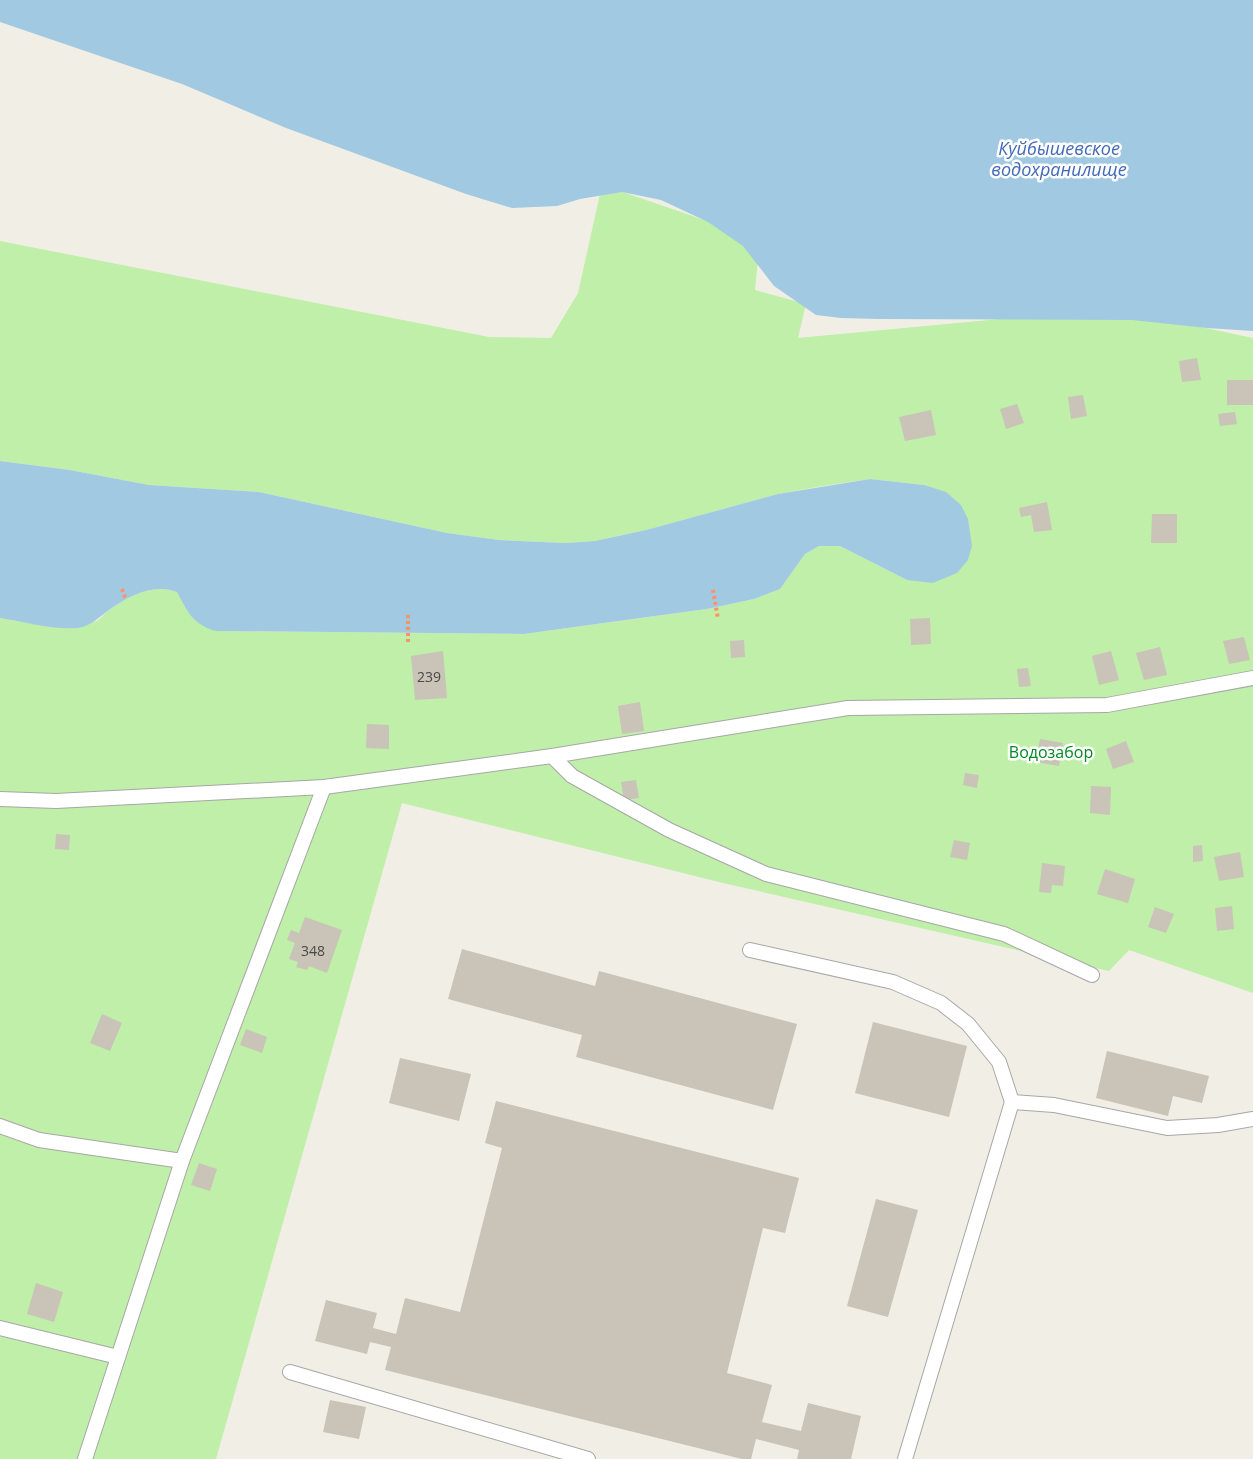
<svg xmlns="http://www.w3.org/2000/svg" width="1253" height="1459" font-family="'Open Sans',sans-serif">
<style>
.grass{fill:#bfefa8}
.water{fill:#a2c9e2}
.building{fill:#c9c3b8}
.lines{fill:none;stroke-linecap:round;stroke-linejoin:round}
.service-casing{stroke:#a7a7a7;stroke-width:16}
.path{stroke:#ff9168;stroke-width:4;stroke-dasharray:3 3;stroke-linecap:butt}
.service{stroke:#fff;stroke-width:14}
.labels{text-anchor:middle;stroke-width:5;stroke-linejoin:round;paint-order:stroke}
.number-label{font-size:14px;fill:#4a4946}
.park-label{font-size:16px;fill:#038924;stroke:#fff}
.water-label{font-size:18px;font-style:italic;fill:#436ab8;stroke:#fff}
</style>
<rect width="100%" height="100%" fill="#f1efe5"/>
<path class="grass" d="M602 185 760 239 755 290 806 304 798 338 1032 316 1158 318 1253 338V993L1129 950 1109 971 723 883 402 803 216 1459H0V618C30 623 63 631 93 622 99 621 103 615 108 611 128 596 153 583 177 592L185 606 216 631 524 634 707 609 754 599 780 589 805 554 819 546H840L907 580 924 485 870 479 817 487 778 494 646 530 595 541 566 543 499 540 447 533 259 492 149 485 70 470 0 461V241L489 337 551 338 578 293Z"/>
<g class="water">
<path d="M0 0H1253V331L1207 328 1132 320 878 319 841 318 816 315 774 286 743 246 708 222 661 200 622 192 580 199 557 206 512 208 466 194 286 128 182 84 0 22Z"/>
<path d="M0 461 70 470 149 485 259 492 447 533 499 540 566 543 595 541 646 530 778 494 870 479 924 485 946 492 961 505 968 519 972 546 968 560 957 573 933 583 907 580 840 546H819L805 554 780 589 754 599 707 609 633 619 524 634 216 631C192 624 188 612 177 592 153 583 129 596 109 610 99 617 91 626 78 628 53 630 25 622 0 618Z"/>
</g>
<g class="building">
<path d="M1197 358 1201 380 1182 382 1179 361Z"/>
<rect x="1227" y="380" width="26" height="25"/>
<path d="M1083 395 1087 416 1071 419 1068 397Z"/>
<path d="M1017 404 1024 423 1006 429 1000 409Z"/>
<path d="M931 410 936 435 905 441 899 417Z"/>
<path d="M1235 412 1237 424 1220 426 1218 414Z"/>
<path d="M1047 502 1052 530 1034 532 1031 515 1021 517 1019 508Z"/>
<path d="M1152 514H1177V543H1151Z"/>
<path d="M930 618 931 644 911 645 910 619Z"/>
<path d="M1244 637 1250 660 1229 664 1223 641Z"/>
<path d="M744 640 745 657 731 658 730 641Z"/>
<path d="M1160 647 1167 675 1144 680 1136 653Z"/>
<path d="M443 651 447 698 415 700 411 656Z"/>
<path d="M1111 651 1119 680 1099 685 1092 656Z"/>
<path d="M1028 668 1031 686 1019 687 1017 669Z"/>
<path d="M640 702 644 731 622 734 618 706Z"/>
<path d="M367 724 389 725V749L366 748Z"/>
<path d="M1040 739 1063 743 1059 766 1036 762Z"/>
<path d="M1126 741 1134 762 1113 769 1106 749Z"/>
<path d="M965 773 979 775 977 788 963 785Z"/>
<path d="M636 780 639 798 624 800 621 782Z"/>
<path d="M1091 786 1111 787 1110 815 1090 813Z"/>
<path d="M56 834 70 835 69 850 55 849Z"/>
<path d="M954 840 970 843 967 860 950 857Z"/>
<path d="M1202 845 1203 861 1193 862V846Z"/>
<path d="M1240 852 1244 877 1219 881 1214 857Z"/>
<path d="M1042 863 1065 866 1063 886 1052 885 1051 893 1039 892Z"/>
<path d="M1105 869 1135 879 1128 903 1097 894Z"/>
<path d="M1232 906 1234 929 1217 931 1215 908Z"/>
<path d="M1155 907 1174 914 1166 933 1148 927Z"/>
<path d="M305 917 342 930 327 973 309 966 307 970 296 967 298 962 289 959 295 943 287 940 291 930 299 933Z"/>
<path d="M462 949 595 986 599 971 797 1024 773 1110 576 1057 582 1035 448 999Z"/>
<path d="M102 1014 122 1023 110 1051 90 1043Z"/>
<path d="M873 1022 967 1046 949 1117 855 1093Z"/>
<path d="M246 1029 267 1037 262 1053 240 1045Z"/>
<path d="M1107 1051 1209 1076 1202 1103 1173 1096 1168 1116 1096 1098Z"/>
<path d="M400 1058 471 1074 459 1121 389 1103Z"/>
<path d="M496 1101 799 1178 785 1233 763 1228 727 1373 772 1385 762 1422 801 1431 808 1403 861 1416 851 1459H797L799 1450 756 1439 751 1459H742L385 1370 391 1347 370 1342 367 1354 315 1341 326 1300 377 1313 373 1328 396 1334 405 1298 460 1312 502 1148 485 1143Z"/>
<path d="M199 1163 217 1169 210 1191 191 1185Z"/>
<path d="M876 1199 918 1210 888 1317 847 1306Z"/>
<path d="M36 1283 63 1292 54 1322 27 1314Z"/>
<path d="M330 1400 366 1407 359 1439 323 1432Z"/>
</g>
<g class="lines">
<defs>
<g id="service">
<path d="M552 756 572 776 669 830 766 874 1004 934 1092 975"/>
<path d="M0 799 56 801 324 787 552 756 848 708 1107 705 1253 678"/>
<path d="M750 950 893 982 941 1003 968 1024 999 1062 1012 1102 905 1459"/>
<path d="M1012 1102 1054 1105 1167 1128 1218 1125 1253 1119"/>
<path d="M0 1126 39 1140 182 1161"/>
<path d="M0 1328 118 1357"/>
<path d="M290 1372 588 1459"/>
<path d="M85 1459 182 1161 324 787"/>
</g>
</defs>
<use href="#service" class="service-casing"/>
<g class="path">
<path d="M122 589 126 600"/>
<path d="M713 590 718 619"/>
<path d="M408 642V614"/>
</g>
<use href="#service" class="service"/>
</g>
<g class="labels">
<g class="number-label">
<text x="429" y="682">239</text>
<text x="313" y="956">348</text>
</g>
<g class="park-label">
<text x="1051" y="758">Водозабор</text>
</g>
<g class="water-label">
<text x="1059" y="155">Куйбышевское<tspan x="1059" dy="21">водохранилище</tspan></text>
</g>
</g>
</svg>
